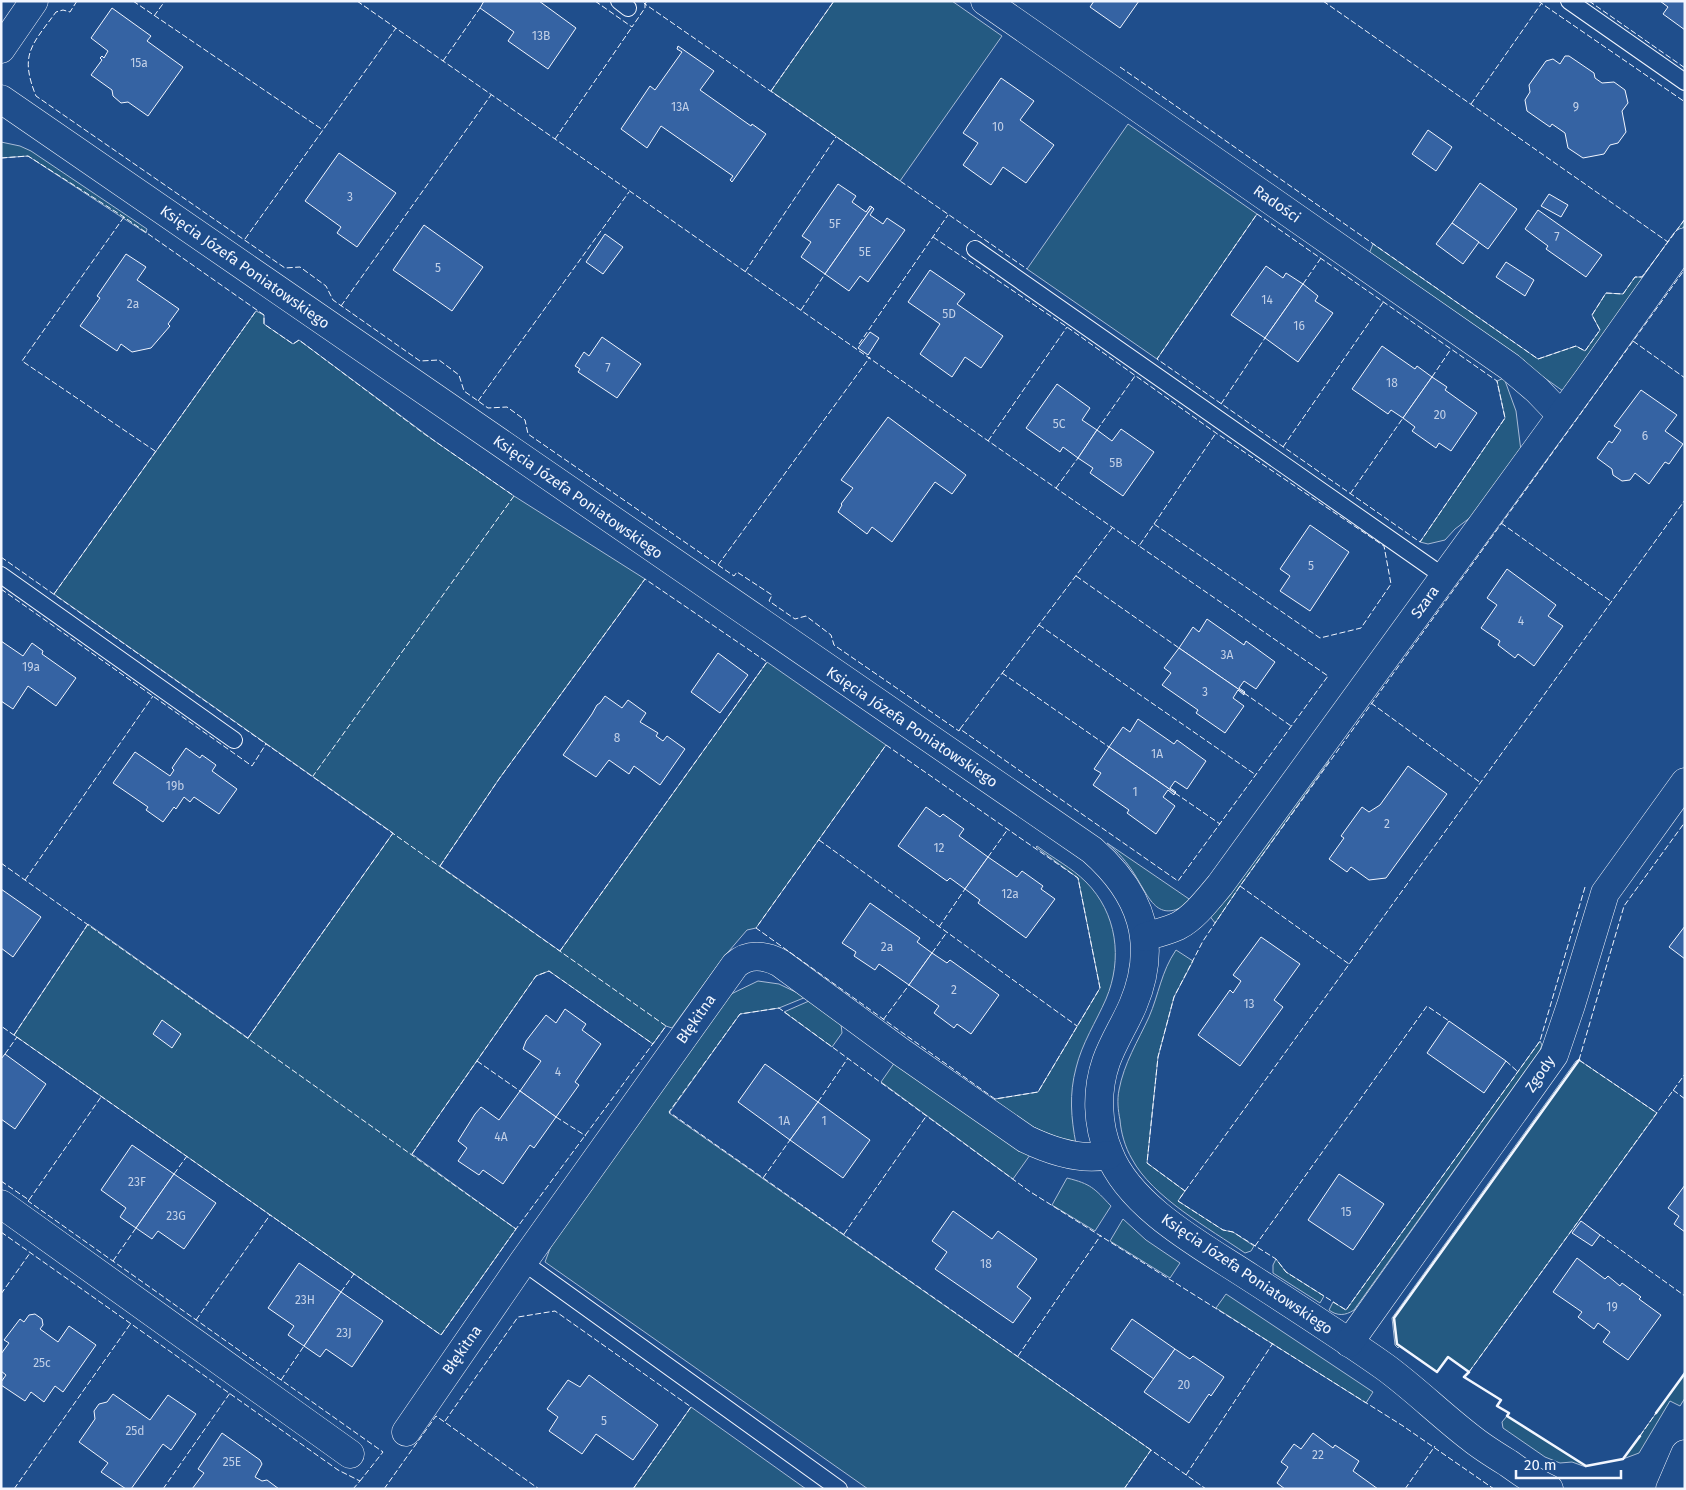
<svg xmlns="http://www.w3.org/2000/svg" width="1686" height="1490" font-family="'Fira Sans',sans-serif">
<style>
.green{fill:#245a82;stroke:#a8bbd7}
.building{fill:#3563a3;stroke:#f2f6ff}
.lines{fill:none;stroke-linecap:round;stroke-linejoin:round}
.lane-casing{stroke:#f2f6ff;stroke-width:18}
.street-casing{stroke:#f2f6ff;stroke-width:29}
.lane{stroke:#1f4e8c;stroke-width:16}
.street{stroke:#1f4e8c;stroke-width:28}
.fence{stroke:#f2f6ff;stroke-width:1;stroke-dasharray:6 2.5;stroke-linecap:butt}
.wall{stroke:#f2f6ff;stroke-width:2.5}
.labels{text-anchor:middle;stroke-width:4;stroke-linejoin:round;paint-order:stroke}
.number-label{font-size:12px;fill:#c3d1e8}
.street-label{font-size:15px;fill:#f2f6ff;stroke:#1f4e8c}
</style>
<rect width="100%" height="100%" fill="#1f4e8c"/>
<g class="green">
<path d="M834 1H952L1002 36 900 181 771 91Z"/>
<path d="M1128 124 1257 214 1157 359 1027 269Z"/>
<path d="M1 142 20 146 31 151 147 229 146 233 28 156 1 158Z"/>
<path d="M1685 219V225L1563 391 1369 254 1373 244 1538 359 1576 346 1585 351 1600 330 1592 315 1606 293 1623 294 1635 277H1642Z"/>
<path d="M256 311 264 315V324L293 344 299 340 436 442 514 496 645 579 499 779 440 866 560 951 767 662 886 745 756 928 747 930 723 958 672 1028 666 1026 653 1044 549 971 536 976 412 1154 516 1229 441 1335 14 1035 88 924 248 1038 393 833 54 594Z"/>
<path d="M1504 378 1516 411 1521 451 1475 514 1455 529 1445 540 1428 544 1420 542 1505 418 1497 381Z"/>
<path d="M1325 758 1329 761 1240 886 1215 923 1209 915Z"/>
<path d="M1107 843 1192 901C1158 925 1151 901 1135 875 1127 862 1118 852 1107 843Z"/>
<path d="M1037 846C1053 858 1072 868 1086 882 1117 913 1123 959 1106 999 1096 1022 1082 1043 1076 1068 1069 1094 1071 1118 1076 1144 1044 1133 1020 1122 992 1104L995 1099 1038 1092 1100 988 1078 878 1036 847Z"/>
<path d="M1176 950 1193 961 1174 997 1158 1057 1147 1163 1185 1191 1178 1201 1223 1230 1233 1232 1254 1246 1251 1251 1245 1253C1210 1229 1152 1197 1132 1159 1125 1147 1121 1133 1120 1120 1118 1110 1117 1100 1119 1090 1124 1063 1138 1041 1149 1017 1159 994 1161 972 1176 950Z"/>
<path d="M758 981 779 984 806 997 779 1008 740 1014 669 1113 1151 1450 1124 1489H868L545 1262 561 1219 729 995Z"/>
<path d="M809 1001 841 1024 842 1033 832 1047 784 1012Z"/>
<path d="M1540 1041 1542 1045 1540 1050 1354 1310C1345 1316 1337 1316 1329 1310L1333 1302 1346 1310Z"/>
<path d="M1579 1060 1657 1113 1469 1372 1448 1357 1437 1372 1400 1346 1398 1348 1395 1345 1392 1318 1576 1061Z"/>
<path d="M895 1062 1030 1155 1013 1179 881 1082Z"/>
<path d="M1067 1178C1091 1184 1094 1188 1111 1206L1095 1231 1052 1205Z"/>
<path d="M1123 1219 1146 1240 1180 1263 1170 1278 1110 1241Z"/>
<path d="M1276 1259 1286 1272 1324 1296 1320 1303 1273 1273V1265Z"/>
<path d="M1226 1294 1373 1392 1366 1403 1216 1308Z"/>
<path d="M1685 1373V1398L1680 1406 1670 1401 1639 1453 1623 1459Z"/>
<path d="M691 1407 806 1489H633Z"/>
<path d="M1507 1416 1586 1466V1467L1572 1462 1560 1463 1545 1457 1503 1428 1502 1422Z"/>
</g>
<g class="building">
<path d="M484 1H539L576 28 548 69 508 41 514 32 480 8Z"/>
<path d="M1094 1H1139L1120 28 1090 7Z"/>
<path d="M1660 1H1685V30L1663 14 1668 7Z"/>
<path d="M112 8 151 36 147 41 183 67 148 116 128 102 121 103 113 96 112 90 91 75 102 60 100 58 102 56 104 58 108 51 91 38Z"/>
<path d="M678 46 714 71 700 90 751 126 752 124 766 134 732 182 730 180 733 176 661 126 647 148 621 129 650 86 655 90 682 52 677 49Z"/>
<path d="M1565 56H1569L1594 73 1595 78 1602 83 1614 82 1625 90 1628 103 1622 111 1626 132 1618 143 1610 145 1604 154 1583 158 1568 148 1565 133 1552 124 1550 127 1527 111 1525 100 1530 92 1529 85 1546 61 1553 59 1560 64Z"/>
<path d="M1001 78 1034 101 1020 120 1054 145 1026 183 1003 167 991 185 963 165 978 143 963 133Z"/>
<path d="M1428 130 1452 147 1436 171 1412 154Z"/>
<path d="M339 153 396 193 357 247 337 233 341 227 305 201Z"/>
<path d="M1480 183 1517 209 1488 249 1452 223Z"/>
<path d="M838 184 856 196 852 202 866 212 870 206 872 207 825 274 801 257 811 242 802 236Z"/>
<path d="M1549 194 1568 205 1561 217 1541 206Z"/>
<path d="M872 207 874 209 870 215 883 224 887 218 905 230 868 282 860 276 849 291 825 274Z"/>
<path d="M1538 210 1602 255 1586 277 1546 249 1548 246 1525 229Z"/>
<path d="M1452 223 1479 242 1463 264 1436 244Z"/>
<path d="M424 225 483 267 452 311 393 270Z"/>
<path d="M605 234 623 247 603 274 586 262Z"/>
<path d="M126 254 146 267 137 280 179 309 168 324 170 326 151 348 132 352 121 344 117 351 80 326 100 298 97 296Z"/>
<path d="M1506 262 1534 280 1525 296 1496 277Z"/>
<path d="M1266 266 1283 278 1286 273 1303 284 1265 338 1231 315Z"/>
<path d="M930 270 965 294 957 304 1003 336 981 368 965 357 952 377 920 354 940 324 908 302Z"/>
<path d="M1303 284 1318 296 1315 301 1333 313 1298 362 1265 338Z"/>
<path d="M870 332 879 338 868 355 858 348Z"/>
<path d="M602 337 641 364 617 398 578 372 580 369 575 366 584 352 589 356Z"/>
<path d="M1382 346 1415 369 1417 366 1432 377 1403 418 1391 410 1388 414 1352 389Z"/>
<path d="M1432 377 1447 387 1445 390 1477 413 1451 451 1439 443 1436 448 1412 431 1415 427 1403 418Z"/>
<path d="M1057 384 1090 408 1082 420 1097 430 1078 458 1063 447 1060 452 1026 428Z"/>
<path d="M1641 390 1677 415 1665 431 1683 444 1669 464 1665 462 1649 484 1635 473 1630 480 1622 481 1613 475 1612 469 1597 458 1609 441 1612 443 1621 430 1614 426Z"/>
<path d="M888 417 966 475 952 494 935 482 892 542 872 527 867 534 838 512 842 505 841 504 853 488 841 480Z"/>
<path d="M1121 429 1154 452 1123 496 1090 473 1093 468 1078 458 1097 430 1112 441Z"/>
<path d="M1310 525 1349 552 1310 611 1280 591 1290 576 1280 569Z"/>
<path d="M1507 569 1556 605 1548 616 1563 626 1534 666 1518 654 1515 658 1498 645 1500 641 1481 628 1497 605 1487 598Z"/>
<path d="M1207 619 1244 645 1246 641 1275 662 1256 689 1244 681 1239 688 1245 692 1244 693 1179 648 1193 627 1199 632Z"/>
<path d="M1 641 23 656 32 643 43 651 42 654 76 678 56 706 28 686 13 709 1 701Z"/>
<path d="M1179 648 1244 693V695L1238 690 1233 698 1244 706 1225 733 1196 713 1198 710 1162 685 1171 673 1164 668Z"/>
<path d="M718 653 748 675 720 713 691 692Z"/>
<path d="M605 696 622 708 628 700 646 713 640 722 658 733 656 736 663 741 667 736 685 749 660 785 634 766 629 774 609 760 596 777 563 755 592 714 597 705 600 703Z"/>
<path d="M1138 719 1174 744 1177 740 1206 761 1187 789 1175 781 1170 788 1176 792 1175 793 1109 747 1123 727 1130 732Z"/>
<path d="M1109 747 1175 793 1174 795 1168 790 1163 797 1175 806 1156 834 1127 813 1129 810 1093 785 1101 773 1094 769Z"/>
<path d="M186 748 200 758 202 755 216 765 212 771 237 789 219 814 194 797 190 802 184 797 176 809 174 807 163 822 146 810 148 807 113 783 135 752 170 776 174 770 172 768Z"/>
<path d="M1408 766 1447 794 1386 878 1369 880 1351 867 1347 872 1329 859 1344 838 1341 836 1362 807 1369 812 1380 805Z"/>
<path d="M926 807 940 817 943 814 964 829 959 836 988 857 965 889 950 878 947 881 898 846Z"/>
<path d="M988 857 1017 877 1022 871 1043 886 1041 889 1055 899 1026 938 978 903 980 900 965 889Z"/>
<path d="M1 889 41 917 13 957 1 948Z"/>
<path d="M870 903 920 938 917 942 932 953 909 985 879 964 875 970 854 956 856 952 842 943Z"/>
<path d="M1685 926V959L1669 947Z"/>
<path d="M1261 937 1300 964 1274 1000 1283 1007 1240 1066 1198 1035 1230 990 1233 993 1241 981 1233 975Z"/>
<path d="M932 953 947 963 950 960 999 995 971 1034 957 1024 954 1028 934 1013 939 1006 909 985Z"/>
<path d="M565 1009 586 1024 582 1030 601 1044 575 1082 579 1085 556 1117 520 1091 541 1061 523 1049 526 1041 546 1015 556 1023Z"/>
<path d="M162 1020 181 1034 172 1048 153 1034Z"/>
<path d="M1449 1021 1506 1061 1484 1093 1427 1053Z"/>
<path d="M5 1054 46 1084 15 1129 1 1119V1059Z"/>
<path d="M765 1064 818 1102 790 1140 738 1102Z"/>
<path d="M520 1091 556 1117 534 1148 530 1145 503 1184 483 1170 479 1175 458 1161 467 1148 458 1141 475 1114 481 1107 499 1120Z"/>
<path d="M818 1102 870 1140 843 1178 790 1140Z"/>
<path d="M132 1145 174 1174 136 1228 120 1217 126 1208 101 1190Z"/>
<path d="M174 1174 216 1203 184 1249 158 1231 152 1239 136 1228Z"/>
<path d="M1339 1174 1384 1204 1353 1250 1308 1220Z"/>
<path d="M1685 1185V1232L1674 1224 1679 1216 1668 1208Z"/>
<path d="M953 1211 992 1239 998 1231 1037 1259 1017 1287 1031 1298 1013 1323 935 1269 947 1252 932 1241Z"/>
<path d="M1581 1221 1600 1235 1592 1246 1572 1233Z"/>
<path d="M1577 1258 1605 1279 1608 1276 1620 1286 1622 1283 1641 1297 1639 1299 1661 1315 1628 1360 1603 1342 1610 1332 1598 1323 1594 1329 1578 1317 1582 1312 1553 1292Z"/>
<path d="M299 1263 341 1292 304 1346 288 1335 294 1326 268 1308Z"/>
<path d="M341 1292 383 1321 352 1367 326 1349 320 1357 304 1346Z"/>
<path d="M35 1314 42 1319 43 1325 40 1329 58 1342 69 1326 96 1345 63 1392 55 1386 44 1402 31 1392 25 1401 1 1385V1382L6 1375 1 1371V1354L9 1343 4 1340 20 1319 24 1322 29 1315Z"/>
<path d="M1132 1319 1175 1349 1154 1379 1111 1349Z"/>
<path d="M1175 1349 1190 1359 1193 1356 1224 1377 1211 1396 1209 1394 1189 1423 1144 1392Z"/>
<path d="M589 1375 658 1425 633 1460 596 1434 582 1454 549 1431 558 1417 547 1409 568 1380 580 1387Z"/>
<path d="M113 1394 150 1420 168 1395 196 1414 171 1450 163 1444 131 1489H126L101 1472 108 1463 79 1442 95 1419 94 1411 99 1404 107 1402Z"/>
<path d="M222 1433 260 1460 262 1464 255 1477 262 1481 267 1480 279 1489H192L204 1473 198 1469Z"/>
<path d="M1313 1433 1333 1448 1335 1445 1359 1461 1353 1471 1378 1489H1285L1277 1483 1288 1467 1281 1462 1294 1444 1301 1449Z"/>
</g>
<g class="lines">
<defs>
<g id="lane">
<path d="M619 1 628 8"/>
<path d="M1569 1 1685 82"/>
<path d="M975 249 1443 576"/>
<path d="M1 575 234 740"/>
<path d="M523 1262 839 1489"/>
</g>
<g id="street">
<path d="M985 1 1510 367 1537 390 1561 415"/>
<path d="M1 49 34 1"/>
<path d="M1 99 1092 850C1141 893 1159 943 1133 1005 1125 1024 1113 1042 1106 1062 1096 1091 1097 1125 1109 1153 1130 1208 1204 1247 1251 1278 1296 1307 1341 1336 1385 1367 1415 1389 1441 1415 1471 1438 1482 1447 1495 1455 1508 1463 1521 1472 1534 1482 1549 1489"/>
<path d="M1145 937C1156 933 1168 931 1178 926 1195 917 1208 899 1220 885L1590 376 1685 242"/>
<path d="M1 1204 350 1454"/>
<path d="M1349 1343 1554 1055 1571 1005 1605 893 1685 782"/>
<path d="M406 1432 523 1262 735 965C748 953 765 955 780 963L901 1052 1026 1139C1051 1151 1082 1161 1109 1155"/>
<path d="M1670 1489 1685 1454"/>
</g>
</defs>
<use href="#lane" class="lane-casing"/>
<use href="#street" class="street-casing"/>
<use href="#lane" class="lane"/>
<use href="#street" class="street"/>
<g class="fence">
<path d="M77 1 70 12 63 10 56 12C32 45 19 54 36 96L285 268 300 267 326 286 333 300 420 361 439 360 459 375 464 391 488 408 507 407 525 420 528 434 734 576 737 572 772 595 769 601 795 619 806 616 831 635 834 645 959 731 960 729 1178 881 1328 676 1139 546 1154 524 1320 638 1361 628 1391 584 1384 546 1216 433 1067 327 933 237"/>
<path d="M133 1 323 130"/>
<path d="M357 1 1139 546"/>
<path d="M595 1 632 27 645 8V4L642 1"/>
<path d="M647 1 645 4 1027 269"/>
<path d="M1323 1 1668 242"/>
<path d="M1538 1 1685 102"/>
<path d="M1589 1 1685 68"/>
<path d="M154 16 165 1"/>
<path d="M443 61 480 8"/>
<path d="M1120 67 1538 359 1576 346 1585 351 1600 330 1592 315 1606 293 1623 294 1635 277H1642L1685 219"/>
<path d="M771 91 834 1"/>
<path d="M1471 104 1541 4"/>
<path d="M555 139 632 27"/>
<path d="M1 158 28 156 124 217 264 315V324L293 344 299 340 423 433 514 496 313 776"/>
<path d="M1257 214 1497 381 1505 418 1420 542 1157 359Z"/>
<path d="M124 217 22 361 155 451"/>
<path d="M245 239 396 28"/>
<path d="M745 272 836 137"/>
<path d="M1303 284 1321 258"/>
<path d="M341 306 491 95"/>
<path d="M801 310 825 274"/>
<path d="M1633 341 1685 378"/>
<path d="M859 344 948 215"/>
<path d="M1432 377 1451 349"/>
<path d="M478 401 629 192"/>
<path d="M1221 404 1265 338"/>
<path d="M1097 430 1135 376"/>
<path d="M988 441 1067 327"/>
<path d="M1283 447 1384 301"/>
<path d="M1056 488 1078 458"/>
<path d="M1350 494 1403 418"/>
<path d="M1501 523 1612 602"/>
<path d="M1154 524 1216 433"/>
<path d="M1 557 666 1026 516 1229 441 1335 1 1026"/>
<path d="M718 565 870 357"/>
<path d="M1076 576 1179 648"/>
<path d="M1 589 252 766 266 744"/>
<path d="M54 594 256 311"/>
<path d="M1039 625 1256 775"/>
<path d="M1002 673 1109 747"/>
<path d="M1244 693 1291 726"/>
<path d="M1371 703 1481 783"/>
<path d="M960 729 1112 528"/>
<path d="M886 745 1078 878 1100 988 1038 1092 995 1099 756 928Z"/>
<path d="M1175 793 1220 824"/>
<path d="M819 840 1077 1026"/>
<path d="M988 857 1008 829"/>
<path d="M1 863 516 1229"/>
<path d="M440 866 499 779 645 579 767 662 560 951"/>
<path d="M25 880 153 696"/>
<path d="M1240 886 1349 964"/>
<path d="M1585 887 1540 1041 1346 1310 1286 1272 1276 1259 1233 1232 1223 1230 1178 1201 1185 1191 1147 1163 1158 1057 1174 997 1203 941 1240 886 1685 269"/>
<path d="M939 927 965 889"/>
<path d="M932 953 947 932"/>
<path d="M883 1020 909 985"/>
<path d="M14 1035 88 924"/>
<path d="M248 1038 393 833"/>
<path d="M5 1054 17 1037"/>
<path d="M1579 1060 1624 906 1685 822"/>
<path d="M1579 1060 1657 1113"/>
<path d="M477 1061 520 1091"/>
<path d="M1506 1061 1517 1071"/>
<path d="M1673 1090 1685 1099"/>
<path d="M818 1102 848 1058"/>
<path d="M556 1117 586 1136"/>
<path d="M412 1154 536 976 549 971 653 1044"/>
<path d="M174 1174 187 1156"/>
<path d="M763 1178 790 1140"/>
<path d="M1 1181 29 1200 28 1201 383 1452 360 1481"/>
<path d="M1185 1191 1685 500"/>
<path d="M29 1200 101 1097"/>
<path d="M1 1232 338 1470 360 1481 353 1489"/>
<path d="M844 1234 927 1115"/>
<path d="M1600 1235 1685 1296"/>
<path d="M1255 1246 1427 1006 1449 1021"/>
<path d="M113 1261 136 1228"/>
<path d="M341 1292 354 1274"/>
<path d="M1 1294 30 1253"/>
<path d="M196 1320 270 1215"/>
<path d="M1018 1356 1101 1235"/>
<path d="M1469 1372 1685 1074"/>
<path d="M281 1380 304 1346"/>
<path d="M445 1421 518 1317 555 1311 691 1407 633 1489"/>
<path d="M1640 1436 1656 1413"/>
<path d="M1151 1450 669 1112 740 1014 779 1008 1029 1191 1403 1426 1494 1489"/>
<path d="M1186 1475 1273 1343"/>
<path d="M14 1489 131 1323"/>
<path d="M163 1489 230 1393"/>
<path d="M384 1489 436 1416 539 1489"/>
<path d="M1124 1489 1151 1450 1206 1489"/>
<path d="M1405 1489 1435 1446"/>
</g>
<g class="wall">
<path d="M1579 1060 1394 1318 1397 1344 1437 1372 1448 1357 1469 1372 1464 1377 1501 1400 1497 1406 1509 1413 1507 1416 1586 1466 1623 1459 1640 1436"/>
<path d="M1656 1413 1685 1373"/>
</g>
</g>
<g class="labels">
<g class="number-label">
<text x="541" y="40">13B</text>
<text x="139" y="67">15a</text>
<text x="680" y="111">13A</text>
<text x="1576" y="111">9</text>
<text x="998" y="131">10</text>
<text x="350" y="201">3</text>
<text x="835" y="228">5F</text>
<text x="1557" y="241">7</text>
<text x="865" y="256">5E</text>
<text x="438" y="272">5</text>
<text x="1267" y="304">14</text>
<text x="133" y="308">2a</text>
<text x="949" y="318">5D</text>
<text x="1299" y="330">16</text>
<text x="608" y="372">7</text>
<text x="1392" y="387">18</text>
<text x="1440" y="419">20</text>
<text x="1059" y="428">5C</text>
<text x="1645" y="440">6</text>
<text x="1116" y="467">5B</text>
<text x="1311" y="570">5</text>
<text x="1521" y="625">4</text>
<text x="1227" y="659">3A</text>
<text x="31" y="671">19a</text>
<text x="1205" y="696">3</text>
<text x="617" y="742">8</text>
<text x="1157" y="758">1A</text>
<text x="175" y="790">19b</text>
<text x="1135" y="796">1</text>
<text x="1387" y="828">2</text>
<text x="939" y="852">12</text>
<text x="1010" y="898">12a</text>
<text x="887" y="951">2a</text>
<text x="954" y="994">2</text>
<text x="1249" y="1008">13</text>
<text x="558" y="1076">4</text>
<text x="784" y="1125">1A</text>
<text x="824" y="1125">1</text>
<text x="501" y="1141">4A</text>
<text x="137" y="1186">23F</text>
<text x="1346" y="1216">15</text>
<text x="176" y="1220">23G</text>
<text x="986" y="1268">18</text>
<text x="305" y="1304">23H</text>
<text x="1612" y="1311">19</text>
<text x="344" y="1337">23J</text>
<text x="42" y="1367">25c</text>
<text x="1184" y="1389">20</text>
<text x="604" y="1425">5</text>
<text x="135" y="1435">25d</text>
<text x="1318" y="1459">22</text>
<text x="232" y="1466">25E</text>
</g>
<g class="street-label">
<text transform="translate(1277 204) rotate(35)" y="5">Radości</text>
<text transform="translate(245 267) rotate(35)" y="5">Księcia Józefa Poniatowskiego</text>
<text transform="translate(578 497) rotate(35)" y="5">Księcia Józefa Poniatowskiego</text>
<text transform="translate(1425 602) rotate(-54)" y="5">Szara</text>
<text transform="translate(912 727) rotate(34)" y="5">Księcia Józefa Poniatowskiego</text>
<text transform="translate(696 1019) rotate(-55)" y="5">Błękitna</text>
<text transform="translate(1540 1074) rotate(-56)" y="5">Zgody</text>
<text transform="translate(1247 1274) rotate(34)" y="5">Księcia Józefa Poniatowskiego</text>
<text transform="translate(462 1350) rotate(-55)" y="5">Błękitna</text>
</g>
</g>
<rect width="1686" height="1490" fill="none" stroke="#f2f6ff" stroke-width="5"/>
<path d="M1516 1470v8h105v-8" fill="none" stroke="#f2f6ff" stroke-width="2.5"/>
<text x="1524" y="1470" font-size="15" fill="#f2f6ff" stroke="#1f4e8c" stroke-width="4" paint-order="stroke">20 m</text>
</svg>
